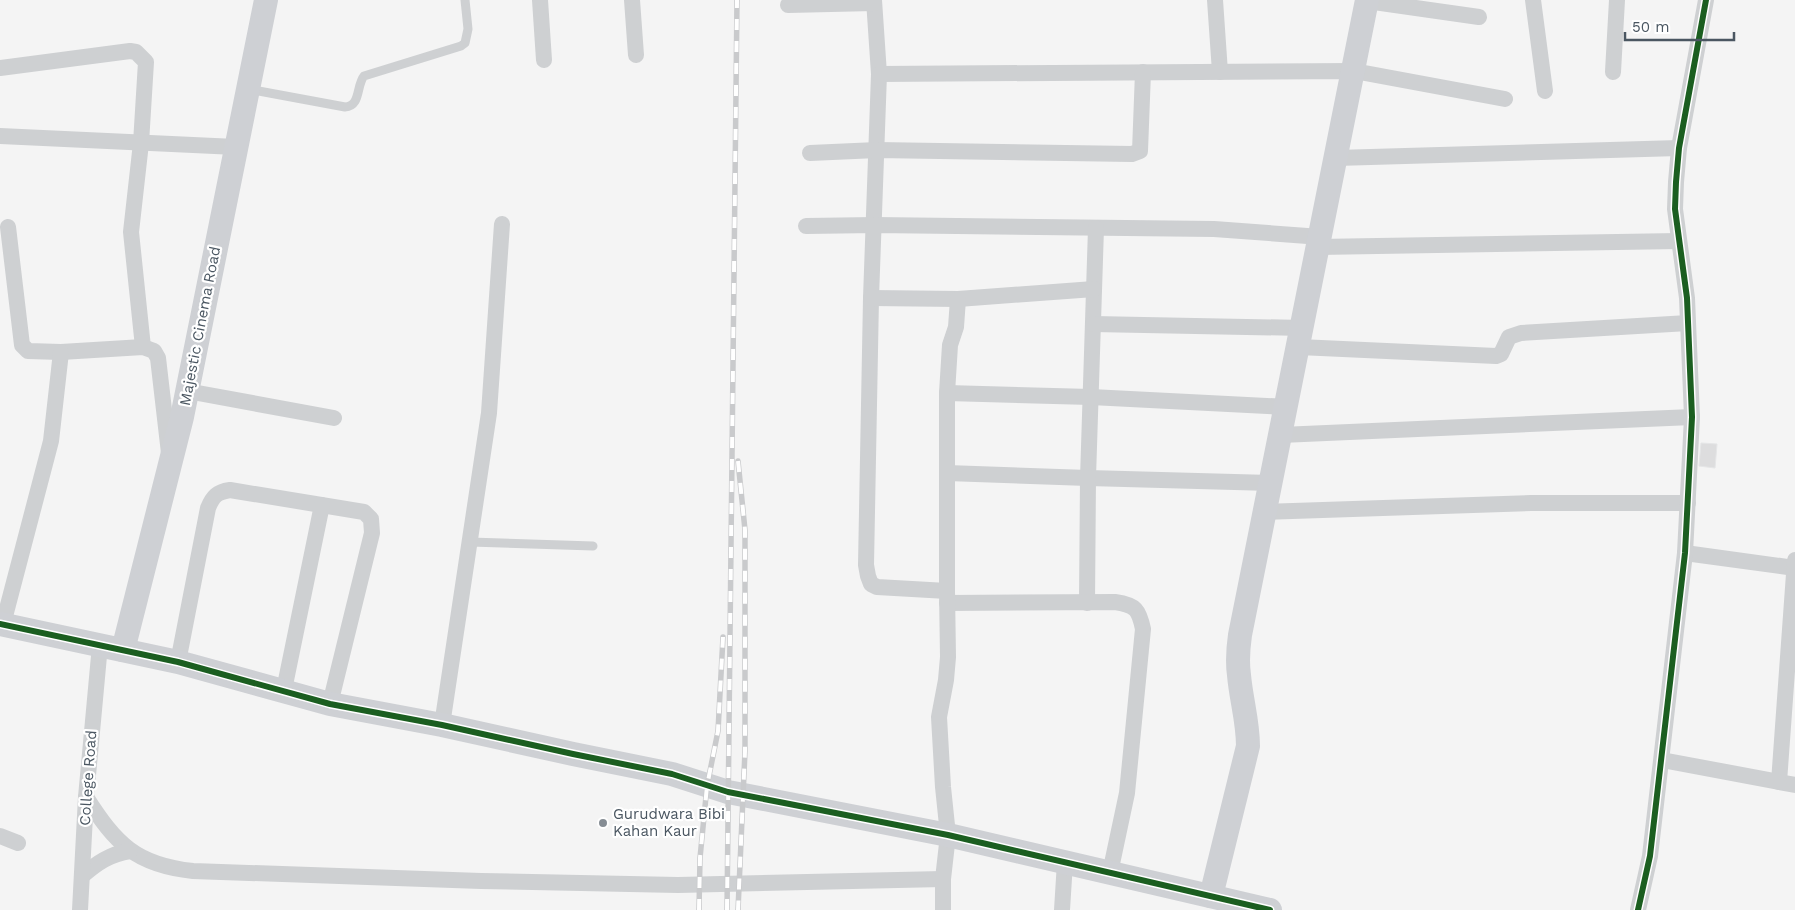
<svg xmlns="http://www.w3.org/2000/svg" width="1795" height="910" font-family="'Work Sans',sans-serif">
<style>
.building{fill:#ddddde;stroke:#e5e6e7}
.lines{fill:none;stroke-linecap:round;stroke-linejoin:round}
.lane{stroke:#ced0d2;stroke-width:9}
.street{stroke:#ced0d2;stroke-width:16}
.secondary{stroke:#ced0d4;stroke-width:24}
.rail-casing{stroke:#c9cacc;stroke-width:5.5}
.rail{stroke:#fff;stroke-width:4;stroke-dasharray:11;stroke-linecap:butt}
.cycleway-casing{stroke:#fff;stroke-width:9}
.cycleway{stroke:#1b5e20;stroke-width:6}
.poi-dot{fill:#868d94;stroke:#fff;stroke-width:2}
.labels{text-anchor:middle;stroke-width:4.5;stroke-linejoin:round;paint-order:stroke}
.street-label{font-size:15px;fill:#4a5661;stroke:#fff}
.poi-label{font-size:15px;fill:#4a5661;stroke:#fff;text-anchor:start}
</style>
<rect width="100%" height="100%" fill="#f4f4f4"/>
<path class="building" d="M1701 443 1717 444 1715 468 1699 466Z"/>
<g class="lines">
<g class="lane">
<path d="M248 89 345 107C361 106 356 86 364 76L461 46 465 43 468 29 465 0"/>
<path d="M470 542 593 546"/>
</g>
<g class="street">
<path d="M540 0 544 60"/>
<path d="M632 0 636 55"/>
<path d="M874 0 879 74 871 298 866 565 868 576 871 584 877 587 947 591"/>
<path d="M1215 0 1220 72"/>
<path d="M1533 0 1545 91"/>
<path d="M1367 1 1479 17"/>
<path d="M788 5 874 3"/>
<path d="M0 68 130 51 136 52 146 62 141 143 131 232 143 347"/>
<path d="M1613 72 1617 0"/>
<path d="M879 74 1354 71 1505 99"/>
<path d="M0 136 236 147"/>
<path d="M810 153 877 150 1132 154 1140 151 1143 72"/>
<path d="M1336 158 1679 148"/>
<path d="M806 226 875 225 1214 229 1321 237"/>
<path d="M8 227 22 345 28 351 61 352 143 347 154 351 158 358 169 453"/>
<path d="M1096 228 1088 478 1271 483"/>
<path d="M1318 247 1679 241"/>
<path d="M871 298 958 299 1094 289"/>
<path d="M1093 324 1303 328"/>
<path d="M1299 347 1496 356 1501 354 1509 337 1521 333 1688 323"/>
<path d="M187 391 334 418"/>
<path d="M947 393 1091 397 1287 407"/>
<path d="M1281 435 1692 417"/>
<path d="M947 473 1088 478 1087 603"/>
<path d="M1265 512 1531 503H1688"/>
<path d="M1685 553 1795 568"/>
<path d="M1795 560 1779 782 1795 785"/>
<path d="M947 603 1115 602C1136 605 1139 610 1143 629L1127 793 1110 873"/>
<path d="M3 624 51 441 61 352"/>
<path d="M178 662 208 508C213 496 217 492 230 490L364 512 371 519 372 533 330 704"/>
<path d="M284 690 322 505"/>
<path d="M442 725 489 413 502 224"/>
<path d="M1662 760 1779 782"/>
<path d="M86 797C116 844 136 865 193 871L481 881 678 885 943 879"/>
<path d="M0 836 18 843"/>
<path d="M82 876C97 863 110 854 130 851"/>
<path d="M80 910 86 797 100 645"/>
<path d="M943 910V879L948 835 943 787 939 717 946 680 948 657 947 591V393L950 345 956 327 958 299"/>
<path d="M1062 910 1065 862"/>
<path d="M1638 910 1650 856 1685 553 1692 417 1687 298 1675 209 1676 182 1679 148 1706 0"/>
</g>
<g class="secondary">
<path d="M0 624 178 662 330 704 442 725 573 754 672 774 728 792 948 835 1270 910"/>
<path d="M123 650 182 417 266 0"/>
<path d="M1211 896 1248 746C1248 721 1241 699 1239 675 1237 661 1238 649 1240 635L1367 0"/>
</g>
<defs>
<g id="rail">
<path d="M738 461 745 530V751L738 910"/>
<path d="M699 910 700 858 707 786 718 731 723 637"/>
<path d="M727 910 737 0"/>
</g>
</defs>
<use href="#rail" class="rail-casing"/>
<use href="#rail" class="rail"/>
<defs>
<g id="cycleway">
<path d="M0 624 178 662 330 704 442 725 573 754 672 774 728 792 948 835 1270 910"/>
<path d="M1638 910 1650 856 1685 553 1692 417 1687 298 1675 209 1676 182 1679 148 1706 0"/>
</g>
</defs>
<use href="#cycleway" class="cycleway-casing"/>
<use href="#cycleway" class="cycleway"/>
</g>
<circle class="poi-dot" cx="603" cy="823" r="5"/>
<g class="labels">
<g class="street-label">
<text transform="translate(200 326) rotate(-79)" y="5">Majestic Cinema Road</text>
<text transform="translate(88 778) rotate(-86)" y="5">College Road</text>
</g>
<g class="poi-label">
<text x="613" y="819">Gurudwara Bibi<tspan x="613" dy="17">Kahan Kaur</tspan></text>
</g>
</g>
<path d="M1625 32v8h109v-8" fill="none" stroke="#4a5661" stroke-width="2.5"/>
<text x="1632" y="32" font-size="15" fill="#4a5661" stroke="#ffffff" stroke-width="4" paint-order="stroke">50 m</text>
</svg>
